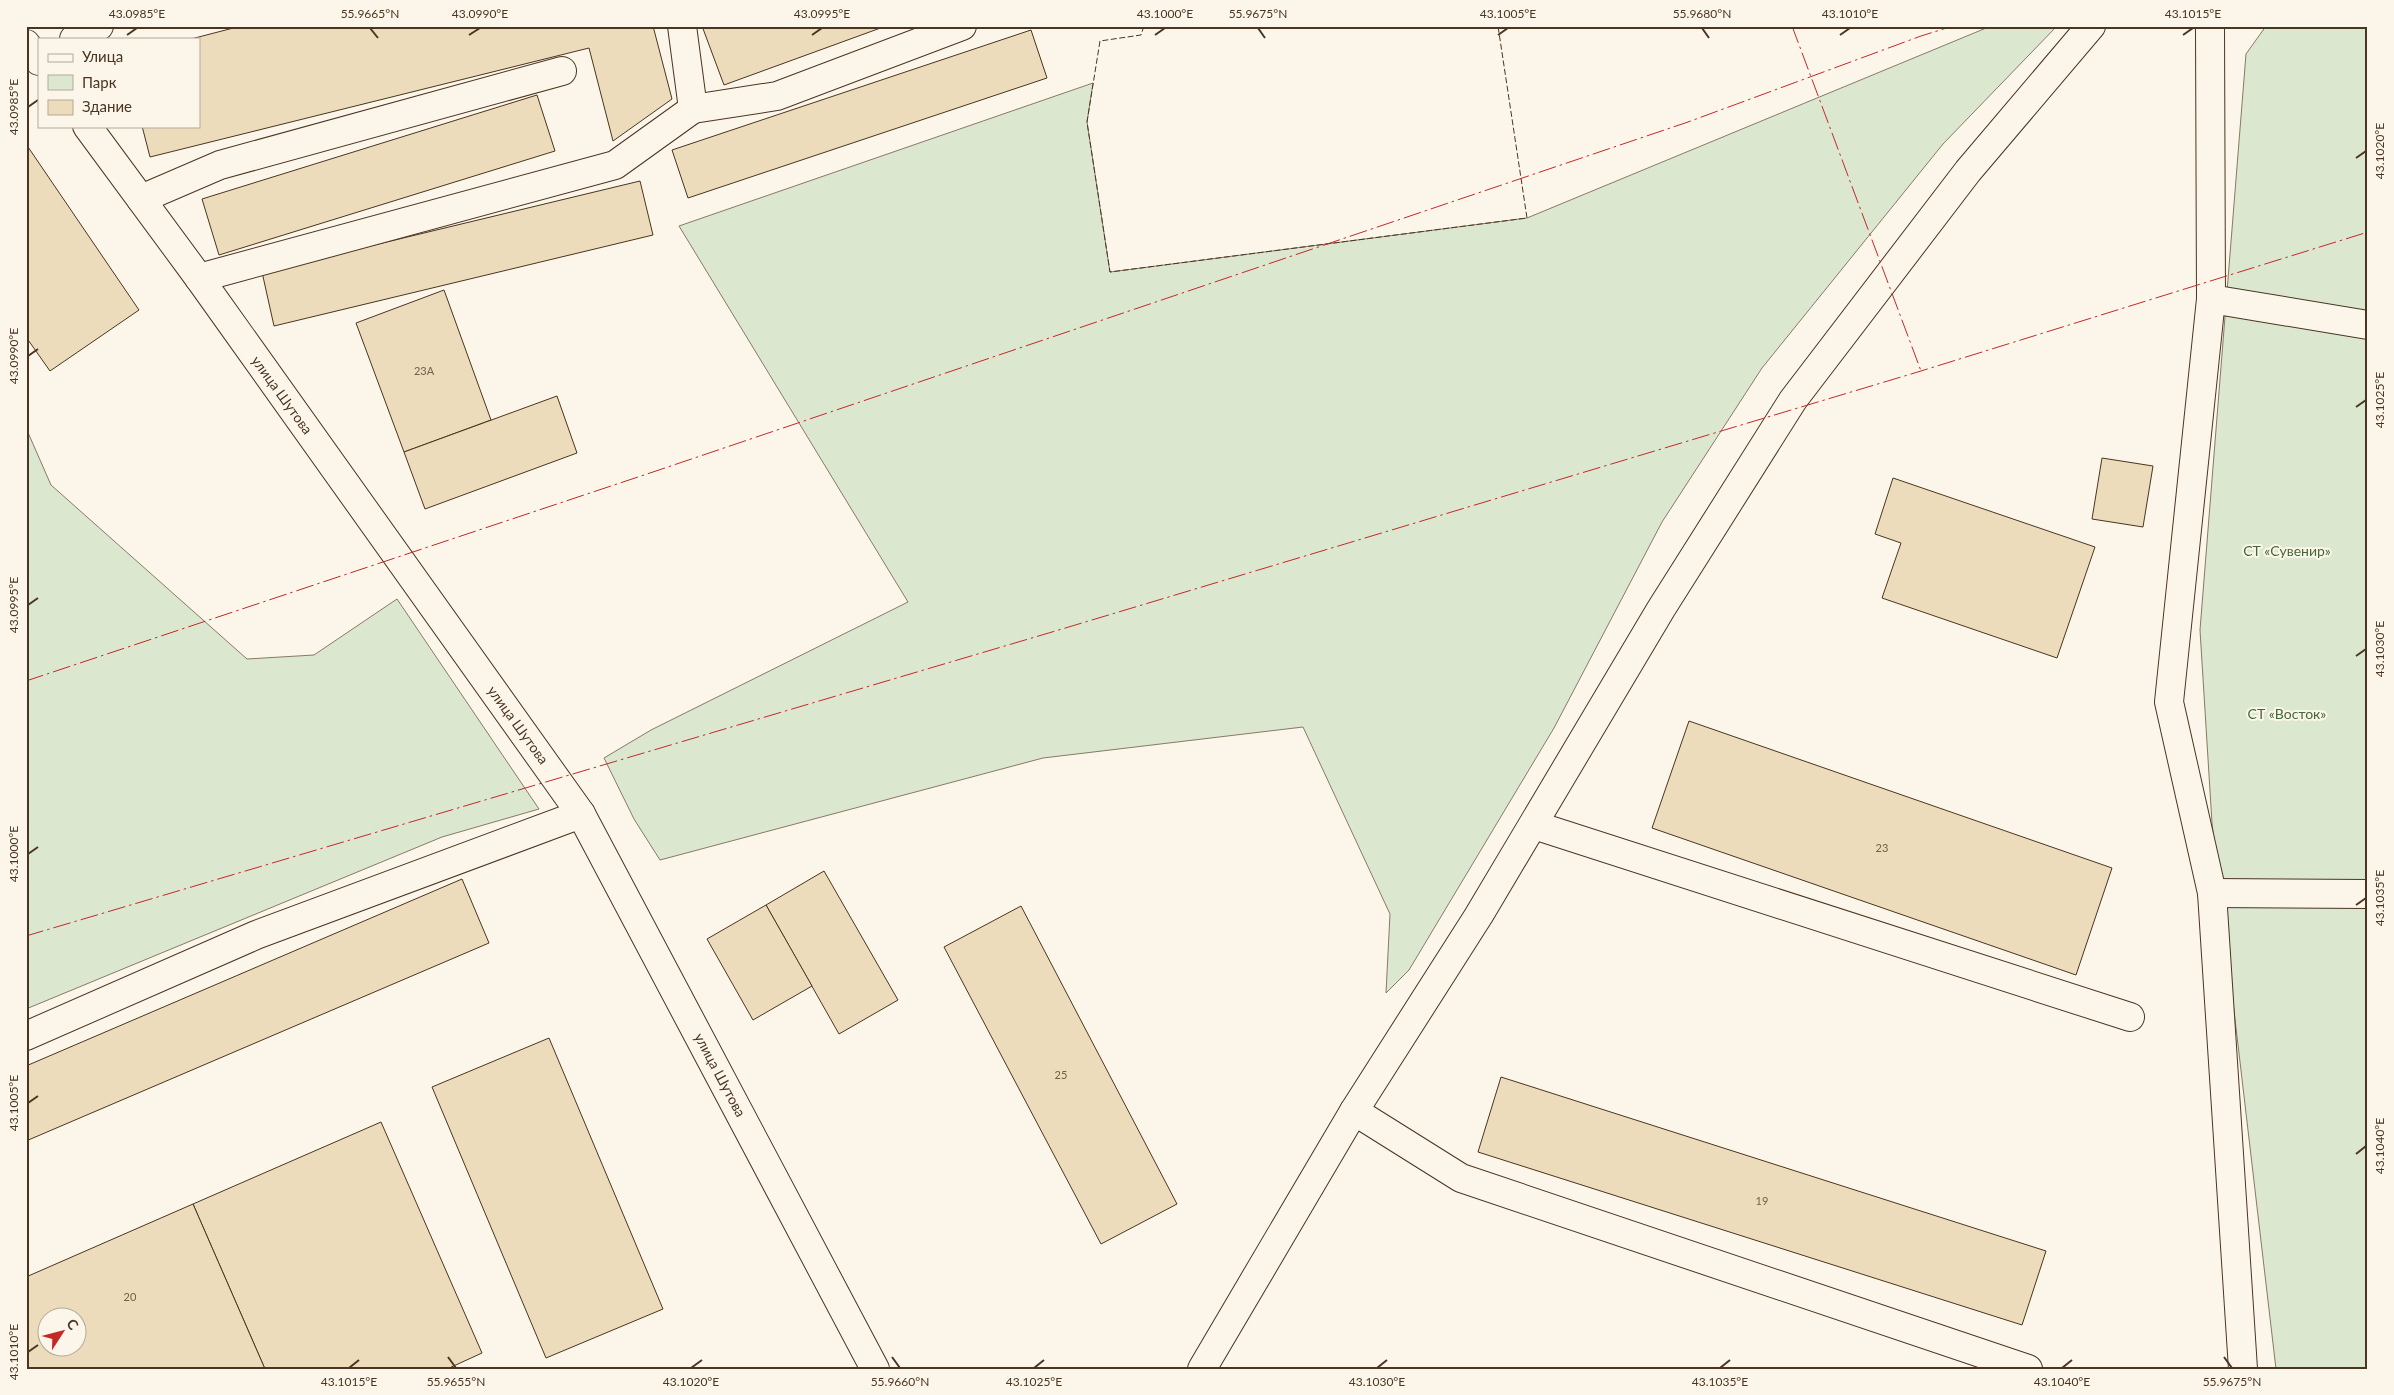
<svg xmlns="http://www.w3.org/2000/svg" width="2394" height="1395" font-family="Lato,sans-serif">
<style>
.green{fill:#dce7d0;stroke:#887966}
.building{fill:#ecdcbc;stroke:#4a3520;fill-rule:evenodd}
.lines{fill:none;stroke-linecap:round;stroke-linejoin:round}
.minor-casing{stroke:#4a3520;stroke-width:30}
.minor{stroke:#fbf6e9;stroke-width:28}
.fence{stroke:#4a3520;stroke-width:1;stroke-dasharray:6 2.5;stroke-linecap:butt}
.power{stroke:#c62828;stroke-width:1;stroke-dasharray:18 4 2.5 4;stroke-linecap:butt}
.ticks{fill:none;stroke:#4a3520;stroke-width:2}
.labels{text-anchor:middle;stroke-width:4;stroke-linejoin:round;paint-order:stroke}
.number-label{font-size:11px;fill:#725f47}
.street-label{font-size:14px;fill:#4a3520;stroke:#fbf6e9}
.park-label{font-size:14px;fill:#436837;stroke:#fbf6e9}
.neatline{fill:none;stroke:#4a3520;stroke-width:2}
.ticks-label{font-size:12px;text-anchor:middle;fill:#4a3520}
</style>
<rect width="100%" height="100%" fill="#fbf6e9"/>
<g class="green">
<path d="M1991 26H2057L1943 144 1762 368 1662 522 1554 728 1409 970 1386 993 1390 914 1303 727 1043 758 660 860 634 819 604 758 651 730 908 602 679 226 1093 83 1087 122 1110 272 1527 218Z"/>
<path d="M2266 26H2368V1369H2276L2212 823 2200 630 2246 54Z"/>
<path d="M26 428 51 485 247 659 314 655 397 599 539 809 442 837 26 1009Z"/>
</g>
<g class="building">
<path d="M241 26H653L672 99 613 141 589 48 150 157 142 126H199V39H191Z"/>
<path d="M702 26H886L724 85Z"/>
<path d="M1031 30 1047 78 688 198 672 150Z"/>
<path d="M537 95 555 151 219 255 202 199Z"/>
<path d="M26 144 139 310 50 371 26 337Z"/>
<path d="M640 181 653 235 274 326 262 272Z"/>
<path d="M444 290 491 420 404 452 356 323Z"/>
<path d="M557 396 577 453 425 509 404 452Z"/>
<path d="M2102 458 2153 466 2143 527 2092 519Z"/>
<path d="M1893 478 2095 547 2057 658 1882 598 1901 543 1875 534Z"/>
<path d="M1689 721 2112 868 2076 975 1652 828Z"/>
<path d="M824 871 898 1000 839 1034 766 905Z"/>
<path d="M462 879 489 943 26 1141V1066Z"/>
<path d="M766 905 812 986 753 1020 707 939Z"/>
<path d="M1021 906 1177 1204 1101 1244 944 947Z"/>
<path d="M549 1038 663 1309 546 1358 432 1087Z"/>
<path d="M1501 1077 2046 1251 2022 1325 1478 1152Z"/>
<path d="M381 1122 482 1353 447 1369H265L193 1204Z"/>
<path d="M193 1204 265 1369H26V1277ZM48 1318H78V1348H48Z"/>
</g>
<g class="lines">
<defs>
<g id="minor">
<path d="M682 26 693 109 777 96 962 26"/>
<path d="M2210 26 2211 299 2169 702 2212 893 2243 1369"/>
<path d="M74 39 99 26"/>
<path d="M26 44 39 61"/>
<path d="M87 126 199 278 581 814 875 1369"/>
<path d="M141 199 220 165 562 71"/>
<path d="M199 278 615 165 693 109"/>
<path d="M2211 299 2368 325"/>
<path d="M1534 825 2130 1017"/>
<path d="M2212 893 2368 894"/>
<path d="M26 1036 256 935 581 814"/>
<path d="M1354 1111 1461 1178 2028 1369"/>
<path d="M1202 1369 1354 1111 1479 915 1661 609 1793 400 1968 171 2091 26"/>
</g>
</defs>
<use href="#minor" class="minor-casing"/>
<use href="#minor" class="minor"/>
<path class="fence" d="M1144 26 1141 35 1100 41 1087 122 1110 272 1527 218 1498 26"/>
<g class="power">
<path d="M1792 26 1921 371"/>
<path d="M26 681 650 473 1688 122 1921 36 1953 26"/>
<path d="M26 936 1052 632 1921 371 2368 232"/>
</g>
</g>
<path class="ticks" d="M370 28 378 38M1258 28 1265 38M1702 28 1709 38M127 35 137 28M469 35 480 28M812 35 822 28M1155 35 1165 28M1498 35 1508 28M1840 35 1850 28M2183 35 2193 28M28 107 38 100M2356 158 2366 151M28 356 38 349M2356 407 2366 400M28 605 38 598M2356 656 2366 649M28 854 38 847M2356 905 2366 898M28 1103 38 1096M2356 1154 2366 1146M28 1352 38 1345M448 1357 456 1368M892 1357 900 1368M2224 1357 2232 1368M349 1368 359 1360M691 1368 702 1360M1034 1368 1044 1360M1377 1368 1387 1360M1720 1368 1730 1360M2062 1368 2072 1360"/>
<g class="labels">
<g class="number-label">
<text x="424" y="375">23А</text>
<text x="1882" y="852">23</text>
<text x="1061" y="1079">25</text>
<text x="1762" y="1205">19</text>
<text x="130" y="1301">20</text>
</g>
<g class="street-label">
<text transform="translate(282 395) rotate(54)" y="5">улица Шутова</text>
<text transform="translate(518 725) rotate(54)" y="5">улица Шутова</text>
<text transform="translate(720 1075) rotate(62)" y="5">улица Шутова</text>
</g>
<g class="park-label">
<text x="2287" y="556">СТ «Сувенир»</text>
<text x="2287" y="719">СТ «Восток»</text>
</g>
</g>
<rect width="2394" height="1395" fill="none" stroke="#fbf6e9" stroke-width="55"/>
<rect x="38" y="38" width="162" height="90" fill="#fbf6e9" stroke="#b4a999"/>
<rect x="48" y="54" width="25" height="8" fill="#fbf6e9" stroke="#b4a999"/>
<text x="82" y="62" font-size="15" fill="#4a3520">Улица</text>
<rect x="48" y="75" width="25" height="15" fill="#dce7d0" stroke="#b4a999"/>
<text x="82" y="88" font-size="15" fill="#4a3520">Парк</text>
<rect x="48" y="100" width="25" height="15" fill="#ecdcbc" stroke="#b4a999"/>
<text x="82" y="112" font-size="15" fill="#4a3520">Здание</text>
<g transform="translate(62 1332) rotate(54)"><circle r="24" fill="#fbf6e9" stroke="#b4a999"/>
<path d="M0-4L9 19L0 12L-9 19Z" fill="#c62828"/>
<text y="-8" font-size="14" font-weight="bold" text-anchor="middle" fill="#4a3520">С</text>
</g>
<rect x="28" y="28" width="2338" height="1340" class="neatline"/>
<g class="ticks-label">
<text x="137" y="18">43.0985°E</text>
<text x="370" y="18">55.9665°N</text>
<text x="480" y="18">43.0990°E</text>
<text x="822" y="18">43.0995°E</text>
<text x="1165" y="18">43.1000°E</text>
<text x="1258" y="18">55.9675°N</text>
<text x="1508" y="18">43.1005°E</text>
<text x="1702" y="18">55.9680°N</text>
<text x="1850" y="18">43.1010°E</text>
<text x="2193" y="18">43.1015°E</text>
<text transform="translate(14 107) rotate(-90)" y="4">43.0985°E</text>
<text transform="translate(2380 151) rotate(-90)" y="4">43.1020°E</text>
<text transform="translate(14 356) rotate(-90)" y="4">43.0990°E</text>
<text transform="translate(2380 400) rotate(-90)" y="4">43.1025°E</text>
<text transform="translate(14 605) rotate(-90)" y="4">43.0995°E</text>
<text transform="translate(2380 649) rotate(-90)" y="4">43.1030°E</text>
<text transform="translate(14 854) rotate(-90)" y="4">43.1000°E</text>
<text transform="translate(2380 898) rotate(-90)" y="4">43.1035°E</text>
<text transform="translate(14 1103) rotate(-90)" y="4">43.1005°E</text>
<text transform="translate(2380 1146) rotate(-90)" y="4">43.1040°E</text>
<text transform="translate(14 1352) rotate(-90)" y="4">43.1010°E</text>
<text x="349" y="1386">43.1015°E</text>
<text x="456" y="1386">55.9655°N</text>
<text x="691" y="1386">43.1020°E</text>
<text x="900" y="1386">55.9660°N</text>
<text x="1034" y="1386">43.1025°E</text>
<text x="1377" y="1386">43.1030°E</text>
<text x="1720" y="1386">43.1035°E</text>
<text x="2062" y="1386">43.1040°E</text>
<text x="2232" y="1386">55.9675°N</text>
</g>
</svg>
